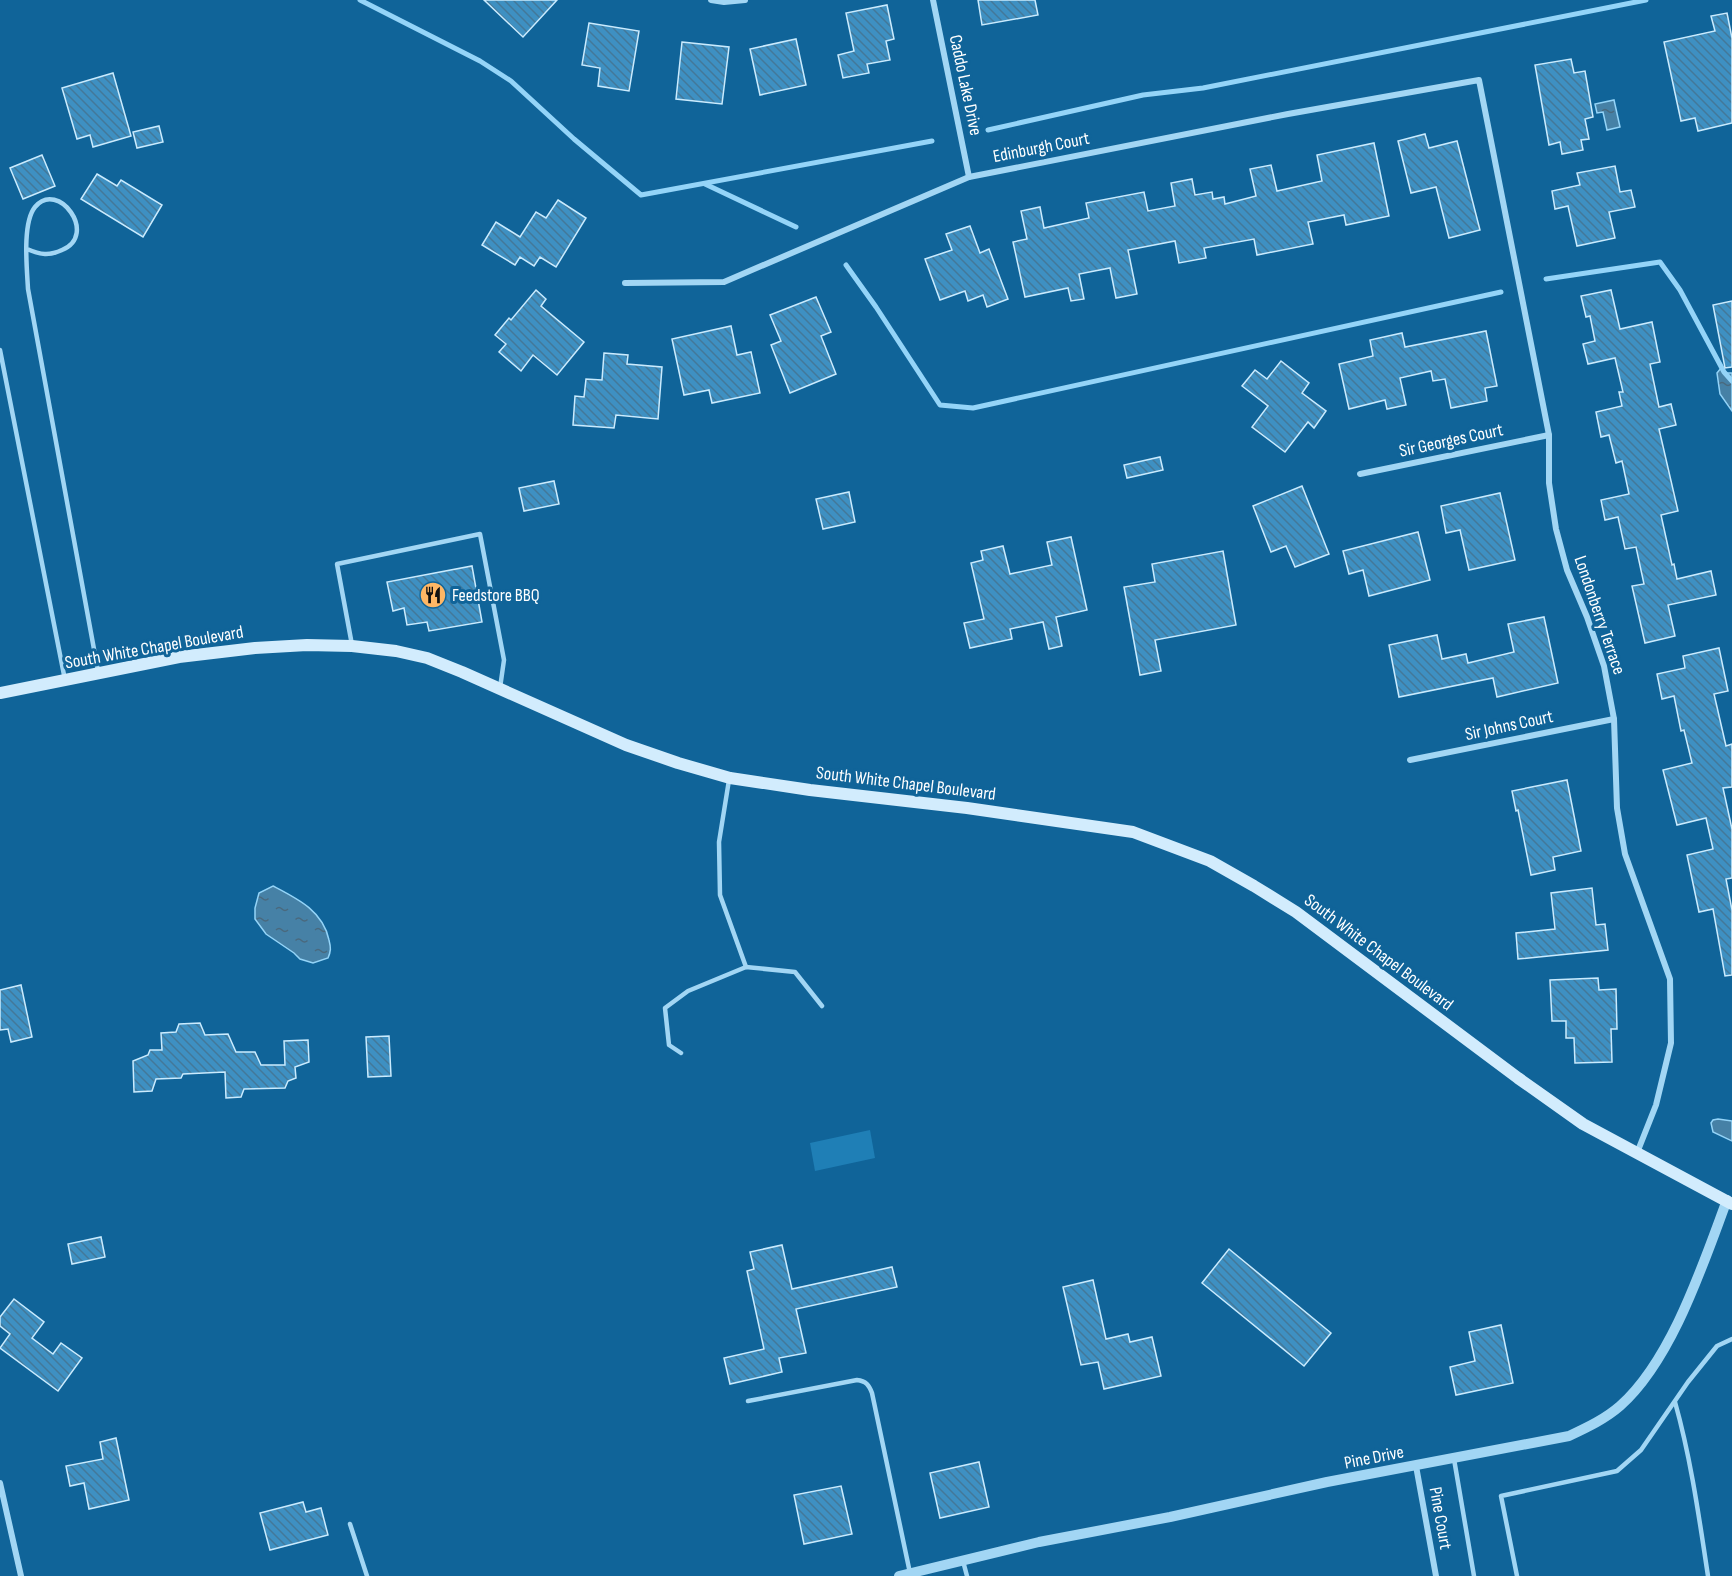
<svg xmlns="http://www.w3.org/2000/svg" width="1732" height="1576" font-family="'Sofia Sans Condensed',sans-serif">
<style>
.grass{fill:#1f7fb6}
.water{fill:url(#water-ripples);stroke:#94d4f8;stroke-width:1.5}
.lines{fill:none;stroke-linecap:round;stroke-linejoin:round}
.stream{stroke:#94d4f8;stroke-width:5}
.building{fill:url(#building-back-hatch);stroke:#caebfe;stroke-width:1.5}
.service{stroke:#a2d6f4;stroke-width:4.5}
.minor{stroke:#a2d6f4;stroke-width:6}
.tertiary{stroke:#a2d6f4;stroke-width:10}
.secondary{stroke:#d2ecfd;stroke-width:12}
.labels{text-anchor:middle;stroke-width:6;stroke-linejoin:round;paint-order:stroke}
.street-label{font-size:18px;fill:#fff;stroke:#106499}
.poi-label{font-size:18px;fill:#fff;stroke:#106499;text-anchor:start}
</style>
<defs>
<pattern id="water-ripples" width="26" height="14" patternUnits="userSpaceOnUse" patternTransform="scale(1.5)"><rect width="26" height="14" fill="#4681a6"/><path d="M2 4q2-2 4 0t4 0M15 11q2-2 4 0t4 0" fill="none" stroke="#49697e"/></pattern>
<pattern id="building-back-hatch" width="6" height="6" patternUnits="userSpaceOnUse" patternTransform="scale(1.5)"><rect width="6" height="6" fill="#3e90c2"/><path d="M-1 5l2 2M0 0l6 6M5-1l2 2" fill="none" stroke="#437899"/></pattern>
</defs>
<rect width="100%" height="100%" fill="#106499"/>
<path class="grass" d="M870 1130 875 1158 815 1171 810 1143Z"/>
<g class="water">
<path d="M1614 100 1620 127 1607 130 1603 112 1597 113 1595 104Z"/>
<path d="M1721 368 1726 373H1732V411L1720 394 1717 373Z"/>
<path d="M273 886C298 899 323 911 329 940 331 948 331 951 328 958L313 963 300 959 294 953 266 934 255 919V908L259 893Z"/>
<path d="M1718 1119 1732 1121V1141L1713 1132 1711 1123 1713 1120Z"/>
</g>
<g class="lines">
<g class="stream">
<path d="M360 0 480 61 511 81 574 139 641 195 932 141"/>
<path d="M988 130 1143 95 1203 88 1646 0"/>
<path d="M705 184 796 227"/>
<path d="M846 265 876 307 940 405 973 408 1501 292"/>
<path d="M1546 279 1660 262 1680 290 1724 372 1732 381"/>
</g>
</g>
<g class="building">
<path d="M484 0H557L523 37Z"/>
<path d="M978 0H1035L1038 15 982 25Z"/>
<path d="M887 5 894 39 886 41 890 60 867 64 869 73 843 78 838 55 854 51 846 13Z"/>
<path d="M1727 13 1732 38V123L1698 131 1695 118 1681 121 1664 42 1715 31 1711 16Z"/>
<path d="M589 23 639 31 629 91 598 86 600 68 582 65Z"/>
<path d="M796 39 806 85 760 95 750 49Z"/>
<path d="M682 42 729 47 722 104 676 99Z"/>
<path d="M1571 59 1574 73 1585 71 1593 117 1585 119 1589 139 1581 140 1583 150 1562 154 1560 142 1549 145 1535 65Z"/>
<path d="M113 73 131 136 93 147 90 135 77 139 62 88Z"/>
<path d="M159 126 163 142 137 148 133 132Z"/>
<path d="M1425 134 1429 148 1457 141 1480 230 1449 238 1436 187 1411 193 1398 141Z"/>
<path d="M1374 143 1389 216 1346 225 1344 215 1308 222 1313 244 1257 255 1254 239 1204 248 1206 258 1179 263 1175 241 1128 250 1137 294 1116 298 1110 268 1079 274 1084 299 1071 301 1068 288 1025 297 1013 242 1027 239 1021 211 1040 207 1044 228 1089 218 1086 203 1144 192 1148 211 1175 206 1171 183 1192 179 1195 195 1212 192 1213 199 1224 197 1225 204 1256 196 1250 169 1271 165 1277 191 1322 181 1317 155Z"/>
<path d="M42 155 55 186 23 199 10 168Z"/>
<path d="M1615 166 1620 192 1631 190 1635 207 1609 212 1615 238 1577 246 1568 206 1555 209 1552 191 1580 185 1577 173Z"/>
<path d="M97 174 117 186 121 180 162 205 143 237 81 199Z"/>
<path d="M558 200 586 218 556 267 540 257 534 266 520 257 515 265 482 245 496 222 520 237 536 212 546 218Z"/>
<path d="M970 226 980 253 989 249 1008 299 987 307 983 295 968 301 965 291 940 300 925 259 952 250 946 234Z"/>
<path d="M536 290 546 299 541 306 584 342 557 375 533 355 521 371 499 352 506 344 495 335 509 318 511 320Z"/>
<path d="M1611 290 1620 329 1652 322 1660 362 1650 364 1659 407 1671 404 1676 425 1659 429 1678 511 1661 515 1672 565 1674 564 1677 579 1711 571 1716 595 1668 605 1675 636 1645 643 1632 586 1644 584 1636 547 1625 549 1618 517 1605 520 1601 500 1629 494 1622 461 1616 463 1609 435 1601 437 1596 412 1622 406 1619 392H1623L1615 358 1588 364 1583 344 1595 341 1590 316 1586 317 1581 296Z"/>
<path d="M816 297 831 332 821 336 836 374 790 393 771 345 781 341 770 315Z"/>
<path d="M1732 301V367L1725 368 1713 305Z"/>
<path d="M731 326 737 355 751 352 760 393 712 403 709 390 684 395 672 339Z"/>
<path d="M1486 331 1497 386 1485 388 1487 401 1451 408 1445 379 1433 381 1431 371 1400 378 1406 405 1387 409 1385 400 1349 409 1339 364 1373 356 1370 340 1402 333 1405 347Z"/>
<path d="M604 353 628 355 627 364 662 367 658 419 616 415 614 428 573 425 575 396 584 397 586 379 602 380Z"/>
<path d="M1281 361 1309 383 1302 393 1326 411 1314 428 1308 422 1285 452 1252 427 1268 406 1242 386 1255 370 1267 379Z"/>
<path d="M1160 457 1163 470 1127 478 1124 465Z"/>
<path d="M554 481 559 504 524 511 519 488Z"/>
<path d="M1302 486 1329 554 1295 567 1286 546 1271 552 1253 506Z"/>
<path d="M849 492 855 522 823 529 816 499Z"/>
<path d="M1500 493 1515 560 1469 570 1460 530 1446 533 1441 506Z"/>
<path d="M1418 532 1430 580 1369 596 1363 570 1349 574 1343 551Z"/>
<path d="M1071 537 1087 610 1056 617 1062 646 1049 649 1043 622 1010 629 1012 639 970 648 964 623 984 619 971 563 983 560 981 551 1003 546 1010 574 1052 565 1047 542Z"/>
<path d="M1223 551 1236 625 1155 640 1161 671 1140 675 1124 587 1155 582 1152 564Z"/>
<path d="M472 566 482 622 429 631 427 622 407 625 404 608 393 611 387 582Z"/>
<path d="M1544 617 1558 683 1497 697 1493 678 1399 697 1389 645 1437 635 1442 659 1466 654 1468 663 1514 652 1508 624Z"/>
<path d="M1719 648 1728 691 1714 694 1726 746 1732 744V787L1723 788 1732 829V878L1726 879 1732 910V975L1725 976 1713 909 1699 912 1687 855 1713 849 1706 818 1677 825 1663 770 1692 763 1684 730 1681 731 1674 696 1662 699 1657 674 1685 668 1683 656Z"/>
<path d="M1567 780 1581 851 1553 857 1555 870 1531 875 1518 810 1516 811 1512 791Z"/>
<path d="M1592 888 1596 925 1605 924 1608 950 1518 959 1516 933 1555 929 1551 893Z"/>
<path d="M1598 978 1599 990 1616 989 1617 1029H1611L1612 1062 1575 1063 1574 1038H1566V1021H1552L1550 980Z"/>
<path d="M21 985 32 1037 11 1042 8 1029 0 1030V990Z"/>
<path d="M200 1023 205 1035 228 1034 236 1052H255L261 1065H285L284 1041 308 1040 309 1062 295 1067 296 1078 288 1081 285 1088 244 1089 241 1097 226 1098 225 1072 183 1074 181 1078 156 1079 152 1091 134 1092 133 1061 148 1055 150 1050H162L161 1033 176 1032 179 1024Z"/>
<path d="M389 1036 391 1076 368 1077 366 1037Z"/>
<path d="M101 1237 105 1257 72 1264 68 1244Z"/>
<path d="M782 1245 792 1289 892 1267 897 1287 796 1309 806 1353 779 1358 782 1372 730 1384 724 1358 764 1349 747 1271 754 1269 750 1252Z"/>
<path d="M1229 1249 1331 1333 1304 1366 1202 1283Z"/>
<path d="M1093 1280 1106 1339 1128 1334 1130 1342 1152 1337 1161 1376 1104 1389 1098 1362 1081 1365 1063 1287Z"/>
<path d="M14 1299 44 1322 32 1338 53 1354 61 1343 82 1358 58 1391 0 1348 10 1334 0 1326V1317Z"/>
<path d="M1501 1325 1513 1383 1456 1395 1450 1367 1475 1361 1469 1332Z"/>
<path d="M116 1438 129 1500 89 1509 84 1483 70 1486 66 1466 103 1459 100 1442Z"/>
<path d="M979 1462 989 1507 940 1518 930 1473Z"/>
<path d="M841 1486 852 1534 804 1544 794 1495Z"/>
<path d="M303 1502 306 1512 321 1508 328 1535 270 1550 260 1513Z"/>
</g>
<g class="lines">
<g class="service">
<path d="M27 249C41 255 49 256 62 250 99 235 58 179 35 207 22 223 27 269 28 289L98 671"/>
<path d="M0 350 65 680"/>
<path d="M352 645 337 564 480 534 504 660 500 688"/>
<path d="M729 780 719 842 720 895 746 967"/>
<path d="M681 1053 669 1045 665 1008 688 991 746 967 795 972 822 1006"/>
<path d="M748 1401 857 1380C866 1381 869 1385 872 1393L910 1573"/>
<path d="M1675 1402C1691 1459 1699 1517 1708 1576"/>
<path d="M1454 1459 1474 1576"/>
<path d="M350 1524 367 1576"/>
<path d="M963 1561 967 1576"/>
<path d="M1517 1576 1501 1496 1617 1471 1641 1450 1688 1382 1717 1346 1732 1339"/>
</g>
<g class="minor">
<path d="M711 0 724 2 745 0"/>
<path d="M933 0 969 177"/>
<path d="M625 283 724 282 969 177 1288 114 1479 80 1549 435V483L1556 529 1567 570 1587 617 1604 666 1614 719 1617 808 1625 854 1670 979 1671 1043 1656 1105 1637 1153"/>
<path d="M1360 474 1549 435"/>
<path d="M1410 760 1614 719"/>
<path d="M1416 1466 1436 1576"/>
<path d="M0 1483 21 1576"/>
</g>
<path class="tertiary" d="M899 1576 1039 1542 1170 1517 1327 1482 1569 1436C1588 1427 1605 1419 1620 1406 1672 1360 1703 1264 1727 1200"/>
<path class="secondary" d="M0 693 179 657 255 648 307 645 352 646 396 651 427 658 462 672 626 745 678 763 730 778 810 790 967 808 1133 832 1210 861 1254 886 1296 912 1518 1078 1583 1124 1732 1204"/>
</g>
<defs>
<symbol id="restaurant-disc" viewBox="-11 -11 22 22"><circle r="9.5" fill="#ffb765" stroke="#106499"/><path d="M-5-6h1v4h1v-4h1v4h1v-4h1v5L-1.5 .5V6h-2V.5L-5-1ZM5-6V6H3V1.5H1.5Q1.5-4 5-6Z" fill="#111"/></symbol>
</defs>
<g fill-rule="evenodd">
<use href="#restaurant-disc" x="418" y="580" width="30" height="30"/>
</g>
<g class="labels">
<g class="street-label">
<text transform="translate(966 85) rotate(78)" y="6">Caddo Lake Drive</text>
<text transform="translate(1041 147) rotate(-11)" y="6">Edinburgh Court</text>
<text transform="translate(1451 440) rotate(-12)" y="6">Sir Georges Court</text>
<text transform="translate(1600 615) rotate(71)" y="6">Londonberry Terrace</text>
<text transform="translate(154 647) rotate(-10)" y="6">South White Chapel Boulevard</text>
<text transform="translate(1509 725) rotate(-12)" y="6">Sir Johns Court</text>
<text transform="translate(906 783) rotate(7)" y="6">South White Chapel Boulevard</text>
<text transform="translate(1379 952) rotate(37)" y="6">South White Chapel Boulevard</text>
<text transform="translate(1374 1457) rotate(-11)" y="6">Pine Drive</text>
<text transform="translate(1441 1518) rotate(80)" y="6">Pine Court</text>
</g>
<g class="poi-label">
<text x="452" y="601">Feedstore BBQ</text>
</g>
</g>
</svg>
